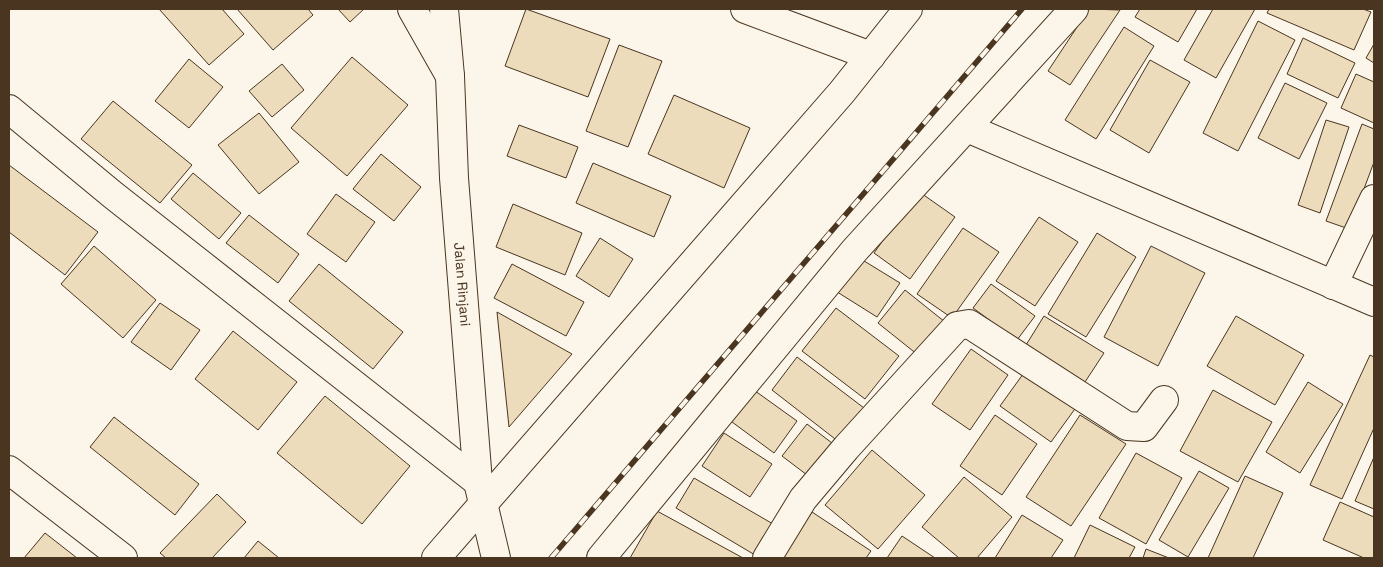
<svg xmlns="http://www.w3.org/2000/svg" width="1383" height="567" font-family="'Space Grotesk',sans-serif">
<style>
.building{fill:#ecdcbc;stroke:#4a3520}
.lines{fill:none;stroke-linecap:round;stroke-linejoin:round}
.minor-casing{stroke:#4a3520;stroke-width:30}
.tertiary-casing{stroke:#4a3520;stroke-width:30}
.minor{stroke:#fbf6e9;stroke-width:28}
.tertiary{stroke:#fbf6e9;stroke-width:28}
.rail-casing{stroke:#4a3520;stroke-width:5.5}
.rail{stroke:#fbf6e9;stroke-width:4;stroke-dasharray:11;stroke-linecap:butt}
.labels{text-anchor:middle;stroke-width:4;stroke-linejoin:round;paint-order:stroke}
.street-label{font-size:14px;fill:#4a3520;stroke:#fbf6e9}
</style>
<rect width="100%" height="100%" fill="#fbf6e9"/>
<g class="building">
<path d="M159 9H222L244 34 209 65Z"/>
<path d="M237 9H308L313 15 273 50Z"/>
<path d="M338 9H364L350 22Z"/>
<path d="M526 9 610 39 588 97 505 66Z"/>
<path d="M1089 9 1120 10 1070 85 1048 71Z"/>
<path d="M1140 9H1197L1178 42 1135 17Z"/>
<path d="M1213 9H1255L1216 78 1184 60Z"/>
<path d="M1269 9H1363L1371 12 1354 50 1267 13Z"/>
<path d="M1258 21 1295 40 1238 151 1203 133Z"/>
<path d="M1124 27 1154 46 1096 139 1065 120Z"/>
<path d="M1303 38 1355 63 1338 98 1287 74Z"/>
<path d="M1374 44V63L1366 58Z"/>
<path d="M619 45 662 61 628 147 586 131Z"/>
<path d="M352 57 408 105 347 176 291 128Z"/>
<path d="M189 59 223 87 189 128 155 101Z"/>
<path d="M1150 60 1190 82 1149 153 1110 130Z"/>
<path d="M282 64 304 90 272 117 249 91Z"/>
<path d="M1356 74 1374 82V123L1341 108Z"/>
<path d="M1285 83 1327 103 1299 159 1258 138Z"/>
<path d="M674 95 750 128 724 188 648 154Z"/>
<path d="M113 101 192 165 160 203 81 139Z"/>
<path d="M259 113 299 162 259 194 218 145Z"/>
<path d="M1326 120 1349 127 1320 213 1298 205Z"/>
<path d="M1362 124 1374 129V162L1349 229 1326 221Z"/>
<path d="M519 125 578 147 566 178 507 156Z"/>
<path d="M381 154 421 187 394 221 353 189Z"/>
<path d="M593 163 671 196 654 237 576 203Z"/>
<path d="M9 165 98 232 65 275 9 232Z"/>
<path d="M193 173 241 213 219 239 171 199Z"/>
<path d="M918 191 955 217 910 279 874 253Z"/>
<path d="M336 194 375 222 346 262 307 234Z"/>
<path d="M513 204 582 233 565 275 496 247Z"/>
<path d="M249 215 299 254 278 283 226 243Z"/>
<path d="M1039 217 1078 242 1035 306 996 281Z"/>
<path d="M963 228 999 252 952 318 917 294Z"/>
<path d="M1097 233 1136 257 1086 337 1048 314Z"/>
<path d="M600 238 633 259 609 297 576 276Z"/>
<path d="M94 246 156 300 123 338 61 284Z"/>
<path d="M1151 246 1205 273 1158 366 1104 337Z"/>
<path d="M856 256 900 283 877 317 834 290Z"/>
<path d="M319 264 403 332 373 369 289 301Z"/>
<path d="M512 264 584 302 566 336 494 298Z"/>
<path d="M991 284 1035 316 1017 340 973 308Z"/>
<path d="M905 290 950 326 923 359 878 323Z"/>
<path d="M160 303 200 330 171 370 131 342Z"/>
<path d="M836 308 899 356 865 399 802 351Z"/>
<path d="M497 312 572 354 509 427Z"/>
<path d="M1044 316 1104 353 1085 382 1026 345Z"/>
<path d="M1236 316 1304 355 1275 405 1207 366Z"/>
<path d="M233 331 297 382 258 430 195 379Z"/>
<path d="M971 349 1008 375 970 430 932 404Z"/>
<path d="M1370 355 1374 357V428L1342 499 1310 485Z"/>
<path d="M797 357 864 408 839 442 772 390Z"/>
<path d="M1026 370 1077 406 1051 442 1000 406Z"/>
<path d="M1308 382 1343 404 1300 473 1266 452Z"/>
<path d="M751 388 797 421 774 453 728 419Z"/>
<path d="M1213 390 1272 422 1238 482 1180 451Z"/>
<path d="M325 396 410 466 362 524 277 453Z"/>
<path d="M995 415 1037 444 1002 495 960 466Z"/>
<path d="M1080 415 1126 444 1071 526 1026 497Z"/>
<path d="M114 417 199 484 175 515 90 447Z"/>
<path d="M807 424 836 446 811 478 782 456Z"/>
<path d="M724 433 772 464 750 497 702 466Z"/>
<path d="M872 450 925 495 878 549 825 505Z"/>
<path d="M1136 453 1182 478 1146 544 1099 518Z"/>
<path d="M1374 457V509L1355 501Z"/>
<path d="M1199 471 1229 488 1188 557 1159 540Z"/>
<path d="M1245 476 1283 493 1253 558H1208Z"/>
<path d="M964 477 1012 517 977 558H959L922 527Z"/>
<path d="M694 478 773 524 755 555 676 508Z"/>
<path d="M217 494 246 522 212 558H166L160 553Z"/>
<path d="M1340 502 1374 517V558H1364L1323 540Z"/>
<path d="M657 511 743 558H630Z"/>
<path d="M812 512 871 551 866 558H781Z"/>
<path d="M1022 515 1063 540 1051 558H995Z"/>
<path d="M1090 525 1135 547 1129 558H1074Z"/>
<path d="M45 533 77 558H24Z"/>
<path d="M902 536 935 558H887Z"/>
<path d="M258 541 279 558H244Z"/>
<path d="M1146 549 1169 558H1143Z"/>
</g>
<g class="lines">
<defs>
<g id="minor">
<path d="M412 9 450 76"/>
<path d="M745 9 871 56"/>
<path d="M9 109 113 195 478 482"/>
<path d="M967 128 1374 302"/>
<path d="M1333 285 1374 199"/>
<path d="M9 470 123 558"/>
<path d="M436 558 842 92 908 9"/>
<path d="M601 558 854 251 1074 9"/>
<path d="M767 558 803 499 846 448 957 326 969 324 1127 426 1144 427 1164 400"/>
</g>
<g id="tertiary">
<path id="s1" d="M444 9 450 76 454 178 478 482 496 558"/>
</g>
</defs>
<use href="#minor" class="minor-casing"/>
<use href="#tertiary" class="tertiary-casing"/>
<use href="#minor" class="minor"/>
<use href="#tertiary" class="tertiary"/>
<defs>
<path id="rail" d="M551 558 1022 9"/>
</defs>
<use href="#rail" class="rail-casing"/>
<use href="#rail" class="rail"/>
</g>
<g class="labels">
<g class="street-label">
<text dy="5" stroke="none"><textPath href="#s1" startOffset="276">Jalan Rinjani</textPath></text>
</g>
</g>
<rect width="1383" height="567" fill="none" stroke="#4a3520" stroke-width="20"/>
</svg>
